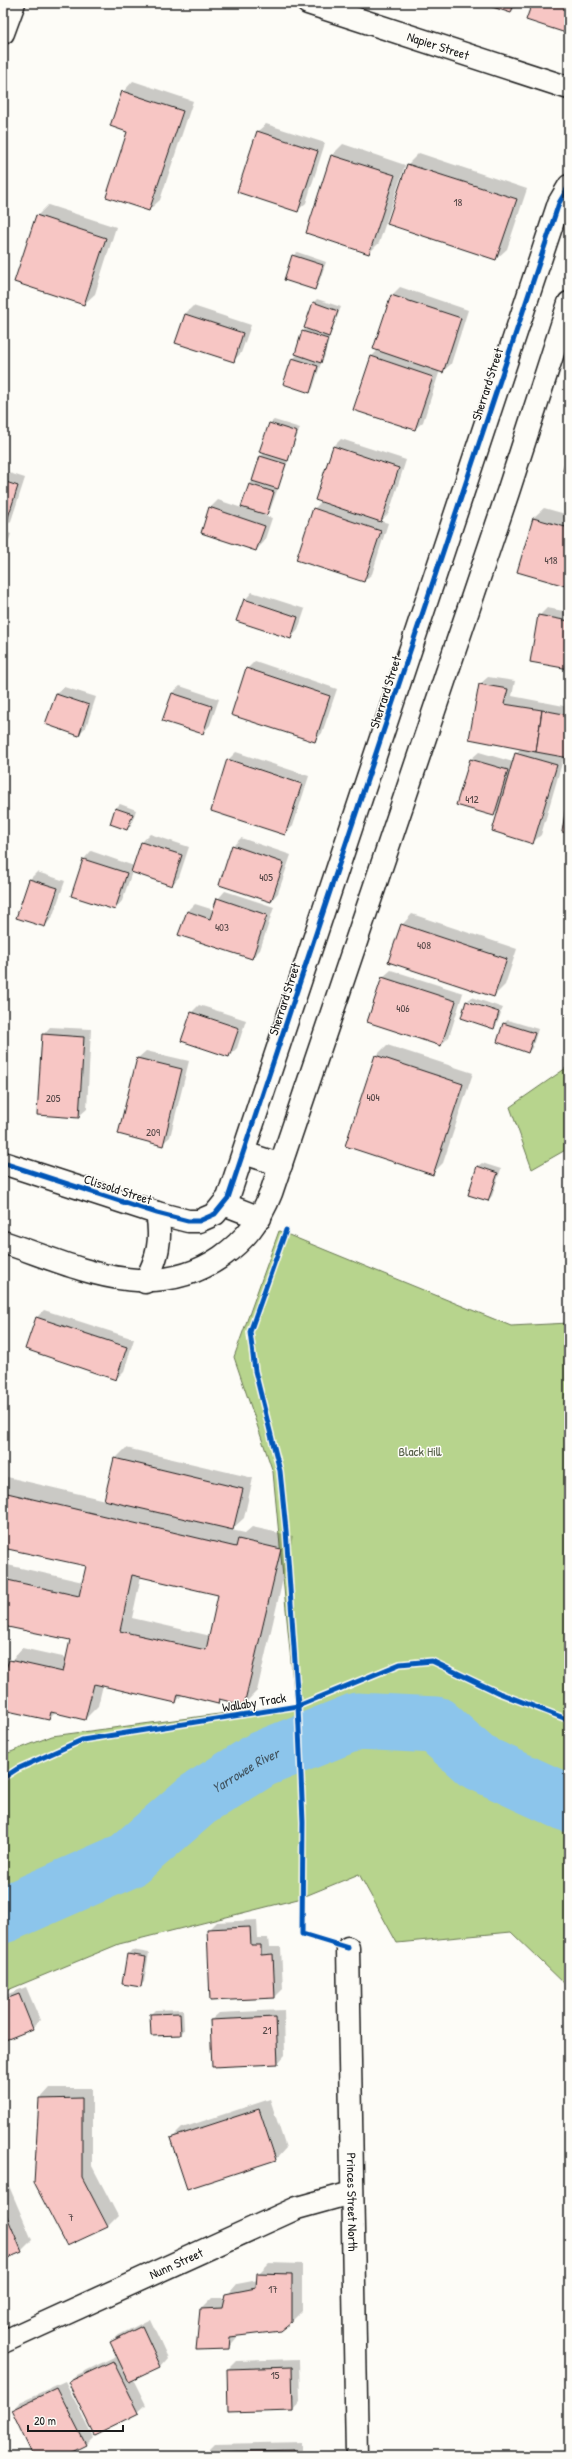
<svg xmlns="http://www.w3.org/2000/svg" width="572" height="2459" font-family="'Patrick Hand',sans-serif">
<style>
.green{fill:#b7d48d;stroke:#6a7854}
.shadow{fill:#0003;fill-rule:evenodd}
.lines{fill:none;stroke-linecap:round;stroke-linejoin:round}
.river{stroke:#8cc5eb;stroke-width:57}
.building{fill:#f7c6c4;stroke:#1c1c1c;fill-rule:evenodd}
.minor-casing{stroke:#1c1c1c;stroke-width:25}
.minor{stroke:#fdfcf7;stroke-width:22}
.cycleway-casing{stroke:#fdfcf7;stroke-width:8}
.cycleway{stroke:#0057b8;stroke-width:5}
.labels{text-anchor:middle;stroke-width:3;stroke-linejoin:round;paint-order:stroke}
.number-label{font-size:11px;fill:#534646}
.street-label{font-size:13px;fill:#1c1c1c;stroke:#fdfcf7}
.park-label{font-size:13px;fill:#525c44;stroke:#fdfcf7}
.water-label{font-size:14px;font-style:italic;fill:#435764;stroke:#fdfcf7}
</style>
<rect width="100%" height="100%" fill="#fdfcf7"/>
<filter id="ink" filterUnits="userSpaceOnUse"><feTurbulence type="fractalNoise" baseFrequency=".025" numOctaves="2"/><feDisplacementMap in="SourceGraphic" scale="8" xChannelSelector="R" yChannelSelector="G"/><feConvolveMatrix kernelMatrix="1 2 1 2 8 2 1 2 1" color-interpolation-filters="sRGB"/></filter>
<g filter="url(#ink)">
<g class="green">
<path d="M569 1066V1148L532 1169 510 1107Z"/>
<path d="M279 1231 511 1326 569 1323V1988L511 1932 397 1943 359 1874 298 1899 119 1944 3 1992V1755L52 1736 295 1704 273 1472 234 1357Z"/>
</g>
<g class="shadow">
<path d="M483 3H519L511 12Z"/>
<path d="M133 81 193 101 160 200 149 210 129 131 123 92Z"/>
<path d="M266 124 325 143 306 203 298 210 239 191 258 131Z"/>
<path d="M343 144 405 165 379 243 369 253 307 232 332 155Z"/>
<path d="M419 153 527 189 507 249 496 259 388 223 408 164Z"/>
<path d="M48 205 116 227 95 294 84 304 37 216Z"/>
<path d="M297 252 326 262 318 285 315 288 293 256Z"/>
<path d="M400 287 468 310 451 364 443 371 440 370 423 422 415 429 371 357 378 350 374 348 392 295Z"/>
<path d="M317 299 341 307 330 335 324 358 320 362 321 363 313 388 309 392 293 359 298 354 296 353 303 331 306 328 313 303Z"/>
<path d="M193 306 251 325 241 353 233 361 176 342 185 314Z"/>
<path d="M274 420 300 428 270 510 265 516 272 518 264 542 256 550 210 508 218 500 242 508 261 456 265 453 270 423Z"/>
<path d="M341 439 406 460 389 513 381 521 388 523 372 574 364 581 314 509 322 501 333 447Z"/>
<path d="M3 471 25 478 11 521 3 529Z"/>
<path d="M544 508 569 515V586L533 518Z"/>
<path d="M3 531 11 534 3 556Z"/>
<path d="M252 592 305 609 298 630 291 638 245 600Z"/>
<path d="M547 608 569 612V668L539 616Z"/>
<path d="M255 661 337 689 322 733 315 741 247 669Z"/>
<path d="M488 677 515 681 512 696 569 707V757L564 756 541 835 533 842 499 809 493 815 471 759 479 752 513 762 516 753 521 748 480 684Z"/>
<path d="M180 686 219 699 210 725 203 733 172 693Z"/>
<path d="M64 687 96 697 86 727 78 735 56 694Z"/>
<path d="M236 752 309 776 293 826 285 834 228 760Z"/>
<path d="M120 804 136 810 131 825 127 829 111 824 116 808Z"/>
<path d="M150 834 189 847 179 877 172 885 132 872 122 901 115 909 72 895 84 859 91 851 134 866 142 842Z"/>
<path d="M241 838 291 855 278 893 271 901 233 846Z"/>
<path d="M37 872 65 881 52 918 45 926 30 879Z"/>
<path d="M225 891 274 907 260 950 252 958 187 912 195 904 214 910 218 899Z"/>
<path d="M412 914 517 949 505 985 494 996 402 925Z"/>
<path d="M391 970 463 993 449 1037 441 1045 383 977Z"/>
<path d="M471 997 503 1008 501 1012 468 1000Z"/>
<path d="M468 1000V1002L501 1013 497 1024 494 1028 462 1017Z"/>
<path d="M199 1005 246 1020 237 1048 229 1056 192 1012Z"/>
<path d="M508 1020 538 1029 532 1048 528 1052 498 1042 504 1023Z"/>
<path d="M50 1027 91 1029 87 1109 79 1116 43 1035Z"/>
<path d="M387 1045 473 1073 443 1163 433 1173 376 1056Z"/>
<path d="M146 1051 189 1061 170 1137 162 1144 138 1058Z"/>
<path d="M482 1163 501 1169 492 1196 488 1200 469 1194 478 1166Z"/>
<path d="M44 1310 134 1339 124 1371 116 1379 37 1317Z"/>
<path d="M126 1448 253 1478 244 1518 231 1530 245 1533 252 1527 293 1536 257 1691 244 1704 222 1699 218 1703 183 1694 176 1702 103 1685 98 1706 85 1719 56 1712 49 1719 3 1709V1662L9 1663 22 1648 67 1658 71 1640 3 1625V1564L83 1582 87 1565 3 1547V1476L105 1500 115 1459ZM141 1576 220 1594 211 1636 132 1618Z"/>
<path d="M257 1920 258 1938H268L269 1947H281L283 1989 275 1997 211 2000 208 1930 216 1922Z"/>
<path d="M132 1950 149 1953 144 1982 140 1986 128 1954Z"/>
<path d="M26 1987 40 2020 32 2028 3 2040V1996Z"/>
<path d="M183 2009 184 2030 181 2034 151 2014 155 2010Z"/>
<path d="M284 2010 285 2055 278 2063 211 2020 219 2013Z"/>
<path d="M50 2088H92V2166L118 2216 108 2226 40 2099Z"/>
<path d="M270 2099 286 2148 276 2159 188 2188 171 2139 182 2128Z"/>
<path d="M3 2172 32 2240 21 2251 3 2259Z"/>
<path d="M269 2263 302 2264V2311L291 2322 239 2335 228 2348 201 2309 212 2298H225L237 2284 258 2280V2274Z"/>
<path d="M150 2319 168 2358 161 2366 133 2379 146 2405 138 2412 69 2382 77 2375 118 2355 111 2342 119 2335Z"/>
<path d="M299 2359 300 2402 293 2410 229 2412 228 2369 236 2361Z"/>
<path d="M65 2381 93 2437 85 2445 62 2456H34L12 2410 20 2402Z"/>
<path d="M302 2442V2456H207V2452L215 2444Z"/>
</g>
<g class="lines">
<path class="river" id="s1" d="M3 1915 128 1860 197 1800 262 1759 357 1721 436 1725 476 1761 569 1804"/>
</g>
<g class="building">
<path d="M480 3H514L511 13Z"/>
<path d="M532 3H569V34L526 20Z"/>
<path d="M122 91 183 111 149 211 106 197 127 132 110 126Z"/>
<path d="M257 131 318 151 298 212 237 192Z"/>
<path d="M331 155 395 175 369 254 306 233Z"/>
<path d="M407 164 517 199 496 260 387 224Z"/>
<path d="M36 215 106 238 84 305 14 282Z"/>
<path d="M292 255 323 265 315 290 284 280Z"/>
<path d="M391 295 461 318 443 373 373 349Z"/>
<path d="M313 302 338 311 329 337 304 328Z"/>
<path d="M185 314 243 333 234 362 175 343Z"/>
<path d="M302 331 328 339 321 363 295 354Z"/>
<path d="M371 356 433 377 415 430 353 410Z"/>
<path d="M292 358 318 366 310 393 283 384Z"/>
<path d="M269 423 297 432 288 461 259 452Z"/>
<path d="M569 441V472L563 471Z"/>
<path d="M333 446 399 468 381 522 315 500Z"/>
<path d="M260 456 286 464 278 489 252 481Z"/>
<path d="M3 481 18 486 4 530H3Z"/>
<path d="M249 484 274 492 267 515 241 507Z"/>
<path d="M209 507 265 526 256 551 201 533Z"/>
<path d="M313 508 381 531 364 582 296 560Z"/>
<path d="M533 518 569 528V587L517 572Z"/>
<path d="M244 599 298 617 291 639 236 621Z"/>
<path d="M538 615 569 621V669L530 662Z"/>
<path d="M246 668 330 696 315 742 231 715Z"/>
<path d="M479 684 508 689 504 704 542 710 536 752 469 739Z"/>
<path d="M172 693 212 706 203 734 162 721Z"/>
<path d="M56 694 89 705 79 736 45 724Z"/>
<path d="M542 710 569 715V758L536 752Z"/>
<path d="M515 753 557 765 533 844 492 831Z"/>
<path d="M227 759 302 784 285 835 211 811Z"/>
<path d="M470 759 508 770 494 816 456 805Z"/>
<path d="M569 787V833L562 832Z"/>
<path d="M115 808 133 814 127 830 110 824Z"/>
<path d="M141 842 182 855 172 886 131 872Z"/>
<path d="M232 845 284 863 271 902 219 885Z"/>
<path d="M83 859 127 873 115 910 71 896Z"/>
<path d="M29 879 58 888 45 927 16 918Z"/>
<path d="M217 898 267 915 252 959 178 935 187 911 210 919Z"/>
<path d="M401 924 507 959 494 997 388 962Z"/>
<path d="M382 977 456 1001 441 1046 367 1022Z"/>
<path d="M466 1001 499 1012 494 1029 461 1018Z"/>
<path d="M191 1012 239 1028 229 1057 181 1041Z"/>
<path d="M503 1023 535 1033 528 1053 497 1042Z"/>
<path d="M42 1034 84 1037 79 1118 37 1115Z"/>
<path d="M375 1055 463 1084 433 1175 345 1146Z"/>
<path d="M137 1058 182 1069 163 1146 118 1134Z"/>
<path d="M477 1166 498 1173 488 1201 468 1195Z"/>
<path d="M36 1317 127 1347 116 1380 25 1349Z"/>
<path d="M114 1458 243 1489 233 1530 104 1500Z"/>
<path d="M3 1492 236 1547 238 1539 281 1549 244 1705 219 1699 218 1704 178 1694 176 1703 94 1684 85 1720 51 1712 49 1720 3 1710V1678L9 1660 63 1672 70 1640 3 1626V1579L79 1596 86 1566 3 1548ZM132 1575 218 1595 206 1650 120 1631Z"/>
<path d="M250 1927 251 1945H261V1955L273 1954 275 1998 210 2001 207 1929Z"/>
<path d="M127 1954 146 1957 141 1987 122 1984Z"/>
<path d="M19 1994 33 2029 3 2041V2000Z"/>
<path d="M180 2013 181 2035 151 2036 150 2014Z"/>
<path d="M276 2017 278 2064 212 2067 210 2020Z"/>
<path d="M82 2098V2177L108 2227 67 2246 34 2183 39 2099Z"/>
<path d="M259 2109 276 2160 187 2189 170 2138Z"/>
<path d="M3 2207 22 2252 3 2260Z"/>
<path d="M257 2273 292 2274V2322L281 2331 230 2337 229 2349 196 2350 200 2309 222 2308 225 2294 256 2288Z"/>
<path d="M142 2326 161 2367 129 2382 110 2342Z"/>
<path d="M113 2361 139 2413 94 2435 68 2382Z"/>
<path d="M292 2367 293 2411 228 2413 227 2369Z"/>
<path d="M57 2388 86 2445 64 2456H33L11 2410Z"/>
<path d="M294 2450V2456H206V2452Z"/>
</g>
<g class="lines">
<defs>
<g id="minor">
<path id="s2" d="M308 3 569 88"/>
<path d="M3 33 14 3"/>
<path d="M244 1153 281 1165"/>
<path d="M3 1163 157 1213 188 1221H199L215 1214 228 1198 559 203 569 186"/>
<path d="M224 1204 260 1218"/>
<path d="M3 1242C75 1266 150 1306 221 1257 245 1240 260 1221 271 1193L508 492 569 303"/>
<path d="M145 1282C158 1258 162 1240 157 1213"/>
<path id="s3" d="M348 1948 357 2456"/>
<path id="s4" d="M3 2342 297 2208 351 2193"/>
</g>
</defs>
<use href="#minor" class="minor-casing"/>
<use href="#minor" class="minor"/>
<defs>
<g id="cycleway">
<path d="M3 1163 157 1213 188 1221H199L215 1214 228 1198 559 203 569 186"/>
<path d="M286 1230 250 1332 255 1371 280 1471 286 1530 298 1706 303 1822 302 1934 348 1948"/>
<path d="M3 1778 17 1769 82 1740 298 1706 400 1664 432 1661 499 1693 569 1720"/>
</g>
</defs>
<use href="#cycleway" class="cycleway-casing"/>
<use href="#cycleway" class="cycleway"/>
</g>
</g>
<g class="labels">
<g class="number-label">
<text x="458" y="206">18</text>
<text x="551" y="564">418</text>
<text x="472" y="803">412</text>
<text x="266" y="881">405</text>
<text x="222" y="931">403</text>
<text x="424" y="949">408</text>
<text x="403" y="1012">406</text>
<text x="373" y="1101">404</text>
<text x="53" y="1102">205</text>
<text x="153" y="1136">209</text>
<text x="267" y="2034">21</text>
<text x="71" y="2221">7</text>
<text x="273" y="2293">17</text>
<text x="275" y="2379">15</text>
</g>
<g class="street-label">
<text dy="5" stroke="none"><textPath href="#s2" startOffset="137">Napier Street</textPath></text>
<text transform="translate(487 384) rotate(-72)" y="5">Sherrard Street</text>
<text transform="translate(385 692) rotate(-72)" y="5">Sherrard Street</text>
<text transform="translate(284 999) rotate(-72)" y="5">Sherrard Street</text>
<text transform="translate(118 1189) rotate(18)" y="5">Clissold Street</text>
<text transform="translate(254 1702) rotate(-9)" y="5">Wallaby Track</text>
<text dy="5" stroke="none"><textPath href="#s3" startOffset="254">Princes Street North</textPath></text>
<text dy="5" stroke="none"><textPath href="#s4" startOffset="190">Nunn Street</textPath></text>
</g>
<g class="park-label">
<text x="420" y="1456">Black Hill</text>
</g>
<g class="water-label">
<text dy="5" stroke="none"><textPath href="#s1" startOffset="285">Yarrowee River</textPath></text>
</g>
</g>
<rect width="572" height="2459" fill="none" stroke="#fdfcf7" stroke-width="16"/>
<rect x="8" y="8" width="556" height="2443" fill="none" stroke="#1c1c1c" stroke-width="1.5" filter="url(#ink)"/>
<path d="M28 2425v6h95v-6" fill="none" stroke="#1c1c1c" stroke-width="2"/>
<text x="34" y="2425" font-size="12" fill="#1c1c1c" stroke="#fdfcf7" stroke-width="3" paint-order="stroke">20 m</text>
</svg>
